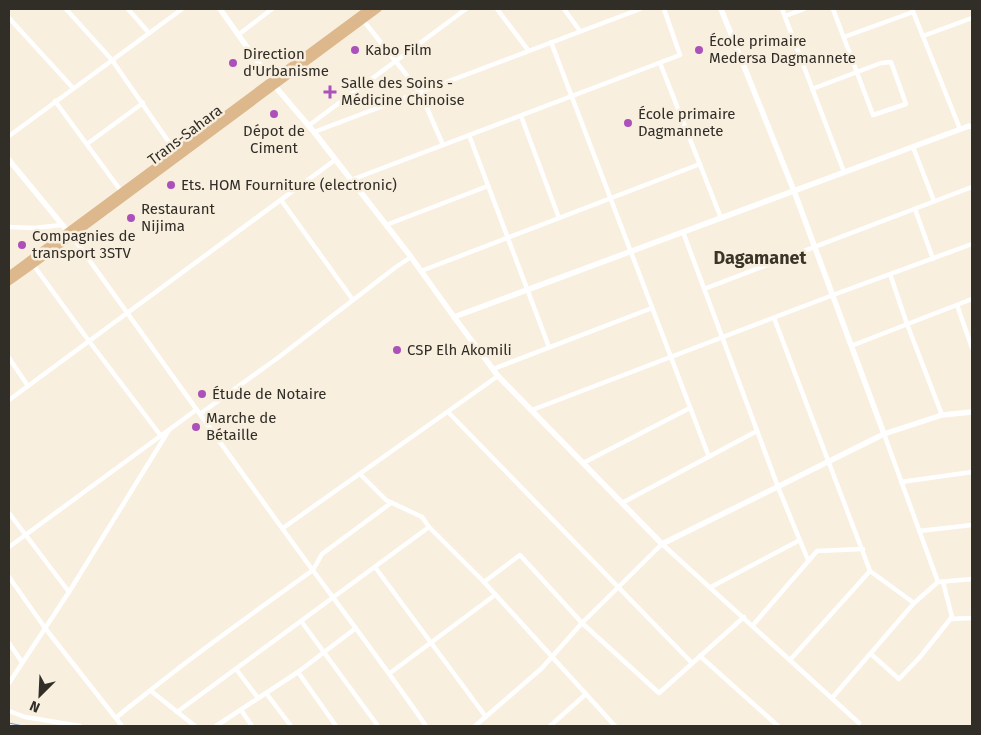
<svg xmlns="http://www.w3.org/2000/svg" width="981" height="735" font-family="'Fira Sans',sans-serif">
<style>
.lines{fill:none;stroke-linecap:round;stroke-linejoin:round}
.stream{stroke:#7a96c8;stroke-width:1}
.minor{stroke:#fff;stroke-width:4.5}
.tertiary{stroke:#fff;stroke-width:5.5}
.primary{stroke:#dcb88c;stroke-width:7}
.poi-dot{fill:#ac50ba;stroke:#f8efdf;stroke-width:2}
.labels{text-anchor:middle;stroke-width:5;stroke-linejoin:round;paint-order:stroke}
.poi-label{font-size:15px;fill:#312d27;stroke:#f8efdf;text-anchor:start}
.street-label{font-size:15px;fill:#312d27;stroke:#f8efdf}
.quarter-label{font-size:18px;font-weight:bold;fill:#3b3428;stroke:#f8efdf}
</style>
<rect width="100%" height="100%" fill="#f8efdf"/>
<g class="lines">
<path class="stream" d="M9 723 23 726"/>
<g class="minor">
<path d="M66 9 112 60 175 151"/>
<path d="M128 9 149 33"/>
<path d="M497 9 528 50"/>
<path d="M564 9 580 31"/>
<path d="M782 9 844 172"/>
<path d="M912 9 960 129"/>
<path d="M785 16 804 9"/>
<path d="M9 18 73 88"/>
<path d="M363 20 420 92 443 145"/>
<path d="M238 35 272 9"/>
<path d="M923 36 972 18"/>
<path d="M844 37 913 12"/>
<path d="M551 42 709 457"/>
<path d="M660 63 721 218"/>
<path d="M812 89 881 63 891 62 906 104 873 115 833 9"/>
<path d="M55 101 121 191"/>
<path d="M521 116 559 218"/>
<path d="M308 126 466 9"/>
<path d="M314 132 640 9"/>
<path d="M469 135 549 347"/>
<path d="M9 136 182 9"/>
<path d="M87 144 143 103"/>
<path d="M913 147 934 201"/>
<path d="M351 180 680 55 664 9"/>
<path d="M281 200 353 300"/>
<path d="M915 209 933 259"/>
<path d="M386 225 488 186"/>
<path d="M9 227 34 228 62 225"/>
<path d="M683 232 778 487 808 560"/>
<path d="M72 236C146 339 220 443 295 546 339 606 384 665 426 726"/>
<path d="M32 263 89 341 161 436"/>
<path d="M421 271 700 164"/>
<path d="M890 274 907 324 942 415"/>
<path d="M704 289 972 187"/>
<path d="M957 305 972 348"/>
<path d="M774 318 870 571 914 603"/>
<path d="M851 346 972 299"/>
<path d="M9 358 28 386"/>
<path d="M493 369 652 308"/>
<path d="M9 400 335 160"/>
<path d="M532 410 833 295 972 244"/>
<path d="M448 412 692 663"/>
<path d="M200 414 279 357 396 267 411 257"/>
<path d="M884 434 938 582"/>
<path d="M583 463 690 408"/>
<path d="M360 474 386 500 422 517 429 527 484 582 615 726"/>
<path d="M901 482 972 472"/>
<path d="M622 503 757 431"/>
<path d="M9 513 69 592"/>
<path d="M283 528 498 376"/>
<path d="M919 531 972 525"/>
<path d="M9 547 196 410"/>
<path d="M375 567 486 717"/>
<path d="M9 577 45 628 122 726"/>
<path d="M484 582 520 555 582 623 659 693 744 617"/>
<path d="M711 587 800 540"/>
<path d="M950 619 972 618"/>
<path d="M301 621 378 726"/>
<path d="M753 625 817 551 863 549"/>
<path d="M9 643 22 662"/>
<path d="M871 654 899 679 920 657 952 617 943 582"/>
<path d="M700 656 778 726"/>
<path d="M790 660 870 571"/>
<path d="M236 669 258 698"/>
<path d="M298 672 336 726"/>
<path d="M390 673 495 595"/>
<path d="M9 683 69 592 169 430"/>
<path d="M151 691 195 726"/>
<path d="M266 693 291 726"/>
<path d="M832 698 914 603 938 582 972 579"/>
<path d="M241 710 252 726"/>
<path d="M9 711 25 717 80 726"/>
<path d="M177 712 429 527"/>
<path d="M116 718C128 707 140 699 152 689 204 647 259 609 313 570L322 554 391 503"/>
<path d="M216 726 298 672 356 628"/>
<path d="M475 726 542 668 582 623 662 544 859 723"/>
<path d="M550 726 586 694"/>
</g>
<g class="tertiary">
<path d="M220 9 274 85 314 132 411 257 454 317 498 376 662 544 884 434 942 415 972 412"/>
<path d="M721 9 794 191 884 434"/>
<path d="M9 160 69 233"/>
<path d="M454 317 969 126 972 127"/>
</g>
<g class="primary">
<path d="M9 275 368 9"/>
<path d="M9 282 33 265 378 9"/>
</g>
</g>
<g class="poi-dot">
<circle cx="355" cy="50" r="5"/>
<circle cx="699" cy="50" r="5"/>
<circle cx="233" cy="63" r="5"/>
<path d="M327.5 84.5h5v5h5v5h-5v5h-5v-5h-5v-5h5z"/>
<circle cx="274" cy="114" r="5"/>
<circle cx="628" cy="123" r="5"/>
<circle cx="171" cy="185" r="5"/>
<circle cx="131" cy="218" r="5"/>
<circle cx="22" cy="245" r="5"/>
<circle cx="397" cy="350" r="5"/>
<circle cx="202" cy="394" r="5"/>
<circle cx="196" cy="427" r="5"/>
</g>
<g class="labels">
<g class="poi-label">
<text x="709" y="46">École primaire<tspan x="709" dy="17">Medersa Dagmannete</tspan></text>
<text x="365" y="55">Kabo Film</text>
<text x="243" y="59">Direction<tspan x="243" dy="17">d'Urbanisme</tspan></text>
<text x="341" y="88">Salle des Soins -<tspan x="341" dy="17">Médicine Chinoise</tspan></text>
<text x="638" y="119">École primaire<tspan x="638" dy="17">Dagmannete</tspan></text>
<text x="274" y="136" text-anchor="middle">Dépot de<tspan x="274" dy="17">Ciment</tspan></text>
<text x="181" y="190">Ets. HOM Fourniture (electronic)</text>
<text x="141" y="214">Restaurant<tspan x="141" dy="17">Nijima</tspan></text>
<text x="32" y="241">Compagnies de<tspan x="32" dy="17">transport 3STV</tspan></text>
<text x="407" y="355">CSP Elh Akomili</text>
<text x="212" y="399">Étude de Notaire</text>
<text x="206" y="423">Marche de<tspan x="206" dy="17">Bétaille</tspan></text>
</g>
<g class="street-label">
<text transform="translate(185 135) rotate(-37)" y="5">Trans-Sahara</text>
</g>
<g class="quarter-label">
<text x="760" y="264">Dagamanet</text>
</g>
</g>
<rect width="981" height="735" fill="none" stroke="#312d27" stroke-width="20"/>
<g transform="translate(40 695) rotate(204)" stroke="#f8efdf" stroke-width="4" paint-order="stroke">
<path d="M0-4L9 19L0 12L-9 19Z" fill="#312d27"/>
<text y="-8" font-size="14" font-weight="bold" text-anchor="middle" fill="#312d27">N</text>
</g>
</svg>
